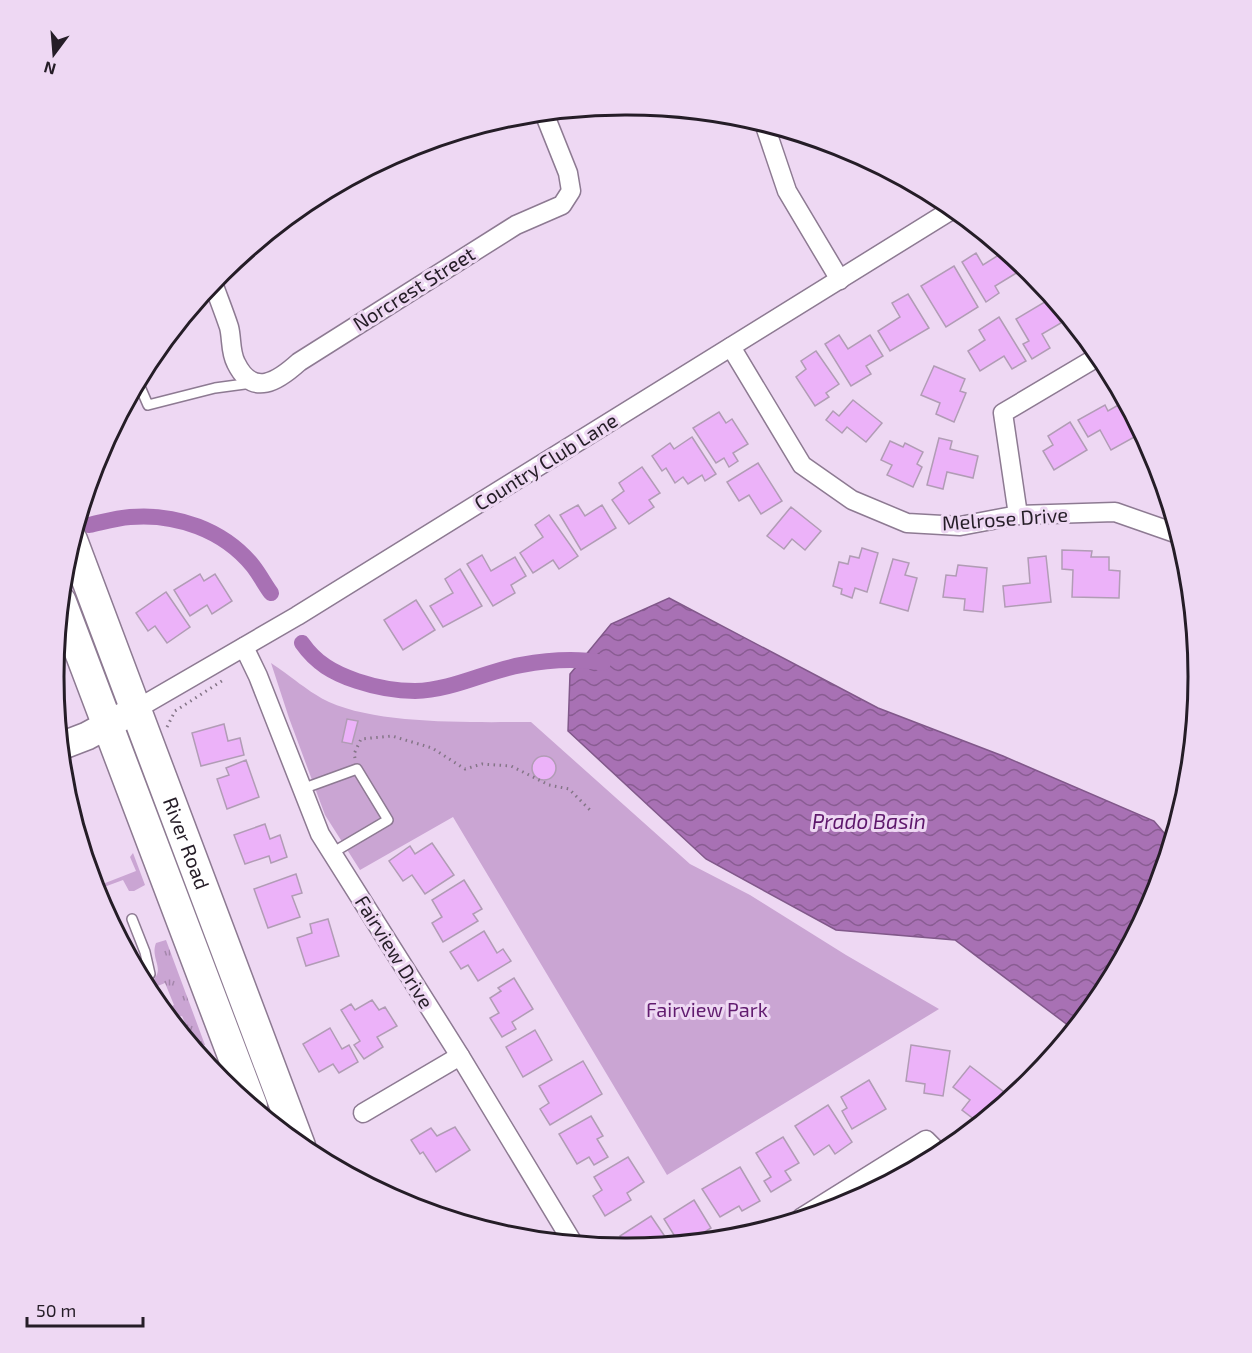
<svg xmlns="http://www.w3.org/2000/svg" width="1252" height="1353" font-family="'Exo 2',sans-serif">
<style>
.grass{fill:url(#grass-tufts)}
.green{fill:#caa5d3}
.water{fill:url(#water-waves);stroke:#81588a;stroke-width:1.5}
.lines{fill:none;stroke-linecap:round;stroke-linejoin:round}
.canal{stroke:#a871b4;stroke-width:16}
.building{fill:#ecb2f9;stroke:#b19cb5;stroke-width:1.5}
.lane-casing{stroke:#8d7a92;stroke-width:12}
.street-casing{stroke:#8d7a92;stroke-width:21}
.secondary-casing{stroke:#8d7a92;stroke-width:30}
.primary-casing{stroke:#8d7a92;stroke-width:33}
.path{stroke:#847587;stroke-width:3;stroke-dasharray:1.5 4.5;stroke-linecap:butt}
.lane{stroke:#fff;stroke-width:9}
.street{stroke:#fff;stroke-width:18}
.secondary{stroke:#fff;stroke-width:27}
.primary{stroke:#fff;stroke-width:30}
.labels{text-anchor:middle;stroke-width:6;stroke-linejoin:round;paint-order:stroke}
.street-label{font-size:20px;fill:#251d27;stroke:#eed8f3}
.park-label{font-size:20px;fill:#611c6f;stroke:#eed8f3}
.water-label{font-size:21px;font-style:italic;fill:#5e186c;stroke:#eed8f3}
.rim{fill:none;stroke:#251d27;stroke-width:3}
</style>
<defs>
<pattern id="grass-tufts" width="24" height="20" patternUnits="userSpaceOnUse" patternTransform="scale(1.5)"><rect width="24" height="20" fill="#caa5d3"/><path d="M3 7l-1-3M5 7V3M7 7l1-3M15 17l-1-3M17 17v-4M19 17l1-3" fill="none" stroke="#a486ab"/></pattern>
<pattern id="water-waves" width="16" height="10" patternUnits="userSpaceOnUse" patternTransform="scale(1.5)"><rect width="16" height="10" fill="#a871b4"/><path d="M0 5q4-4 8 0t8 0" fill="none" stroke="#895c92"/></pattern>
</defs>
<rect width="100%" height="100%" fill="#eed8f3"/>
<path class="grass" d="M166 940 205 1045 201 1046V1050L197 1051 192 1044 194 1043 182 1016 172 1019 168 1008 174 1005 165 983 148 990 146 986C170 970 149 961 156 943Z"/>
<g class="green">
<path d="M271 663C288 674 311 694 329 702 380 725 474 722 531 722L690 864 750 895 846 955 939 1009 667 1175 453 817 360 870 325 815 289 718Z"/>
<path d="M133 853 145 885 134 891H129L123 880 96 890 95 887 136 871 130 857Z"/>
</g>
<path class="water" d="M669 598 878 708 1003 756 1154 821 1171 841 1154 896 1101 995 1073 1029 955 940 836 930 706 859 568 731 570 674 611 624Z"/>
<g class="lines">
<g class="canal">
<path d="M89 525C103 522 116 518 130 517 176 513 224 530 253 566 260 575 265 585 271 593"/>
<path d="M302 643C316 663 333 673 357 681 375 687 396 691 415 691 453 690 486 671 521 665 548 660 577 658 603 663"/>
</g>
</g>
<g class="building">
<path d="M1005 251 1018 272 995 286 999 293 986 302 962 262 976 253 983 265Z"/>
<path d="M954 266 978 307 946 327 921 286Z"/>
<path d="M908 294 929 328 890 351 878 331 900 317 892 303Z"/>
<path d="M1048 300 1061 323 1042 334 1050 348 1032 359 1023 344 1029 341 1016 319Z"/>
<path d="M999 317 1026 361 1012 369 1004 356 980 371 968 351 985 340 979 330Z"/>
<path d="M839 335 848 349 870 335 883 356 866 366 871 374 851 386 825 344Z"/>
<path d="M816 351 839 384 826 393 829 397 815 406 796 377 806 369 801 361Z"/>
<path d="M934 366 965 379 960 391 966 393 954 422 936 414 940 403 921 395Z"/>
<path d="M853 400 882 423 866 442 847 427 842 433 826 420 833 411 839 416Z"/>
<path d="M1120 404 1138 435 1111 450 1100 430 1088 437 1078 420 1105 405 1108 411Z"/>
<path d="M719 412 726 423 732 419 748 444 733 453 738 461 729 467 724 458 716 463 693 428Z"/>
<path d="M1070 422 1087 450 1054 470 1043 451 1053 445 1048 436Z"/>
<path d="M692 437 716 474 705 481 702 475 688 484 683 477 675 483 666 468 662 471 652 456 670 443 674 449Z"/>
<path d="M939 438 952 441 950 449 978 456 973 478 947 472 943 489 927 485Z"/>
<path d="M890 441 903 447 905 443 923 452 917 464 922 467 913 487 887 475 892 465 881 460Z"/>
<path d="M758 463 782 501 761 514 749 495 739 501 727 482Z"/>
<path d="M642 467 660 493 649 500 654 507 629 524 612 500 624 491 619 483Z"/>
<path d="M578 505 585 516 602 505 616 528 581 550 560 515Z"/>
<path d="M791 507 821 531 805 550 792 539 784 549 767 536Z"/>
<path d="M549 515 578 556 559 569 553 560 533 573 520 553 543 537 535 525Z"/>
<path d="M862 548 878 553 867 592 855 588 852 598 841 594 842 589 833 586 839 562 848 564 850 556 859 558Z"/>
<path d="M1062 550 1092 551 1091 557H1109V570L1120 571 1119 598 1072 597 1073 570 1062 569Z"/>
<path d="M482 555 491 571 515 557 526 576 511 585 515 593 493 606 467 564Z"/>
<path d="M1046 556 1051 602 1005 607 1003 586 1030 583 1028 558Z"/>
<path d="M893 559 909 563 905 575 917 578 908 611 880 603Z"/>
<path d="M958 565 987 568 983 612 964 610 965 599 943 597 946 575 956 576Z"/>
<path d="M460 569 482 606 443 627 430 606 453 593 445 579Z"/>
<path d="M200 574 204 581 215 574 232 601 212 614 207 605 190 616 174 590Z"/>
<path d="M166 592 190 627 167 643 155 626 148 631 136 613Z"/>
<path d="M416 600 435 630 403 650 384 620Z"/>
<path d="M347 719 358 721 352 744 342 742Z"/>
<path d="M224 724 228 741 240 738 244 755 201 766 192 733Z"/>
<circle cx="544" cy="768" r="12"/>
<path d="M246 760 259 797 227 809 217 779 229 775 226 768Z"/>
<path d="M265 824 270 839 280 835 287 857 271 863 269 856 245 864 234 835Z"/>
<path d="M432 843 454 875 425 894 412 875 403 881 389 861 410 846 415 854Z"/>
<path d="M296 874 302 893 292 896 300 917 268 928 254 889Z"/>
<path d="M464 880 482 909 473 914 478 921 443 942 432 923 442 917 432 900Z"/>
<path d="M328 919 339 956 306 966 297 938 312 933 310 924Z"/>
<path d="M484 931 497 953 503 949 511 961 478 981 468 965 461 969 450 952Z"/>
<path d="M514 978 533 1009 512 1022 516 1029 502 1037 490 1018 499 1013 490 998 501 991 498 988Z"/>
<path d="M372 1000 379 1010 385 1007 397 1026 377 1037 383 1047 364 1059 354 1045 360 1041 341 1010 351 1004 355 1010Z"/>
<path d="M330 1028 342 1049 349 1045 358 1062 339 1073 333 1064 319 1072 303 1044Z"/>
<path d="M535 1030 552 1060 523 1077 506 1047Z"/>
<path d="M911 1045 950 1051 943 1096 924 1093 925 1084 906 1081Z"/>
<path d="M583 1061 602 1094 550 1125 540 1109 549 1103 539 1086Z"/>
<path d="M970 1066 1004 1092 979 1123 962 1110 970 1100 953 1087Z"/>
<path d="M869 1080 886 1109 852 1129 842 1111 847 1108 841 1097Z"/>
<path d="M828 1105 852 1142 835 1154 829 1145 814 1155 795 1126Z"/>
<path d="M591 1116 603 1136 597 1139 608 1157 594 1165 589 1157 577 1164 559 1134Z"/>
<path d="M455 1127 470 1150 436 1172 423 1152 420 1154 411 1140 431 1128 437 1136Z"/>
<path d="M783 1137 799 1163 785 1171 791 1180 771 1192 764 1181 771 1177 756 1153Z"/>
<path d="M628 1157 644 1182 627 1193 631 1200 605 1216 593 1196 602 1190 594 1177Z"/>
<path d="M740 1167 760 1201 742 1211 739 1206 720 1217 702 1189Z"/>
<path d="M694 1200 711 1228 687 1243H679L664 1219Z"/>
<path d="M651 1216 670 1244 629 1248 620 1236Z"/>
</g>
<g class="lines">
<defs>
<g id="lane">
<path d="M138 382 148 405 215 388 252 383"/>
<path d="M56 701H57"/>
<path d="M302 789 357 769 388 820 332 853"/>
<path d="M132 919 145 952 150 974 143 980"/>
</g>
<g id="street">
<path d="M764 123 787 191 840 280"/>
<path d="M213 283C218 297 224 312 229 327 232 338 230 352 236 363 253 398 278 381 299 362L516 225 562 205 571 191 568 173 544 113"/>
<path d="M731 347 802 465 852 500 907 523 960 526 1018 515 1115 512 1178 534"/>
<path d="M1018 515 1003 413 1099 356"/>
<path d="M244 647 258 676 320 834 460 1056 573 1243"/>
<path d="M135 710 297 616 953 209"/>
<path d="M363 1113 460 1056"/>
<path d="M801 1218 926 1140 940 1154"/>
</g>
<path id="secondary" d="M61 746 87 736 135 710"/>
<g id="primary">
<path id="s1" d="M72 540 300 1146"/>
<path d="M61 602 252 1106"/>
</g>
</defs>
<use href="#lane" class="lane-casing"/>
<use href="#street" class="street-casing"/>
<use href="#secondary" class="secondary-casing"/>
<use href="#primary" class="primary-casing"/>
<g class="path">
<path d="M167 727 175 711 225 679"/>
<path d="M355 758 354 754 361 739 392 736 432 748 465 769 482 764 511 766 549 785 569 789 592 812"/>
</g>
<use href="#lane" class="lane"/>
<use href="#street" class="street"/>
<use href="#secondary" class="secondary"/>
<use href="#primary" class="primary"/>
</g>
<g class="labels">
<g class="street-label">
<text transform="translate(414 289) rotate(-32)" y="7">Norcrest Street</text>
<text transform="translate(546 462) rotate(-32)" y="7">Country Club Lane</text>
<text transform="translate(1005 519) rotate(-4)" y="7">Melrose Drive</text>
<text dy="7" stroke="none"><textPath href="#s1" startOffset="324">River Road</textPath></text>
<text transform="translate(394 952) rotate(58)" y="7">Fairview Drive</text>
</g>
<g class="park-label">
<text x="707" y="1017">Fairview Park</text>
</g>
<g class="water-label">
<text x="869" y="829">Prado Basin</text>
</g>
</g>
<path d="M0 0H1252V1353H0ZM625 115H627A561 561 0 0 1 1188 676V677A561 561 0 0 1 627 1238H625A561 561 0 0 1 64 677V676A561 561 0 0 1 625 115Z" fill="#eed8f3" fill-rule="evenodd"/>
<path class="rim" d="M625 115H627A561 561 0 0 1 1188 676V677A561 561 0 0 1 627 1238H625A561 561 0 0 1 64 677V676A561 561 0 0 1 625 115Z"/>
<g transform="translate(54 54) rotate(196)" stroke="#eed8f3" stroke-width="4.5" paint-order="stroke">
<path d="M0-4.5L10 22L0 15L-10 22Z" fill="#251d27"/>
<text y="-9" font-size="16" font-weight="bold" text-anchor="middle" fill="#251d27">N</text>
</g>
<path d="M27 1317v9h116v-9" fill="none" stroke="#251d27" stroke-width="3"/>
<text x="36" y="1317" font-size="18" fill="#251d27" stroke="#eed8f3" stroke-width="4.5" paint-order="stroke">50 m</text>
</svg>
